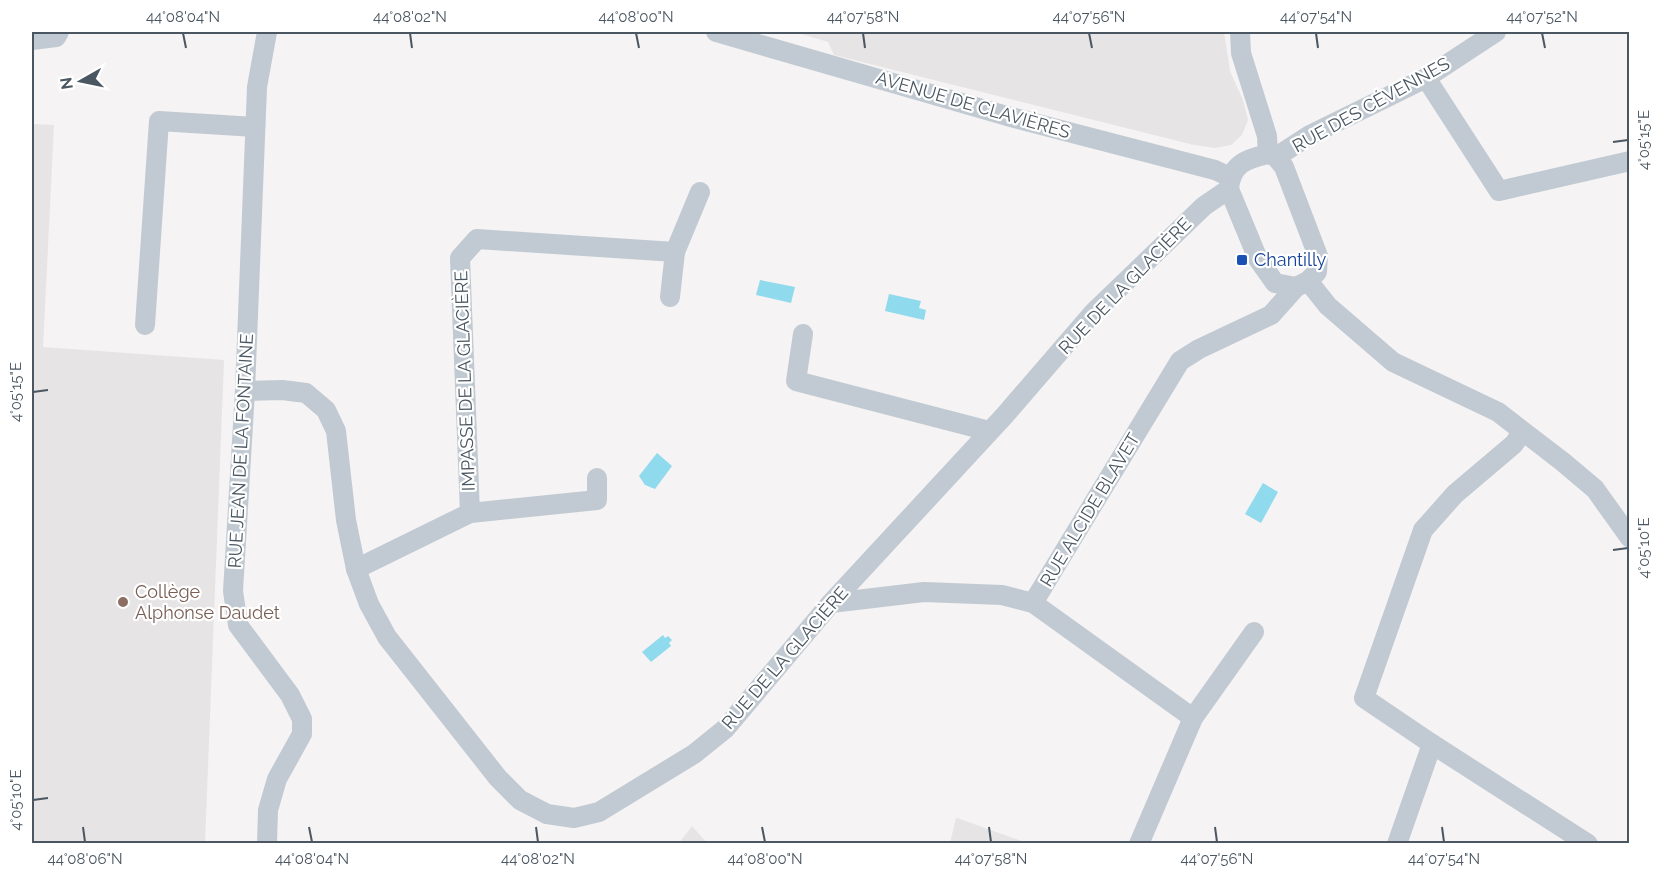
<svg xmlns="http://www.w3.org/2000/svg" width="1661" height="875" font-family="Raleway,sans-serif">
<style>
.education{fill:#e6e4e5}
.water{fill:#90daee}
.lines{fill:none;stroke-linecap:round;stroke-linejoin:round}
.minor{stroke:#c1cad2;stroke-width:20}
.ticks{fill:none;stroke:#4a5661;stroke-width:2}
.transit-dot{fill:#1a4fb4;stroke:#fff;stroke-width:2}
.education-dot{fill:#8d6e63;stroke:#fff;stroke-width:2}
.labels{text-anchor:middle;stroke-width:4.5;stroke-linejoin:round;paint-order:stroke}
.street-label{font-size:18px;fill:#4a5661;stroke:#fff}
.transit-label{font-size:18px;fill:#164399;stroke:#fff;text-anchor:start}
.education-label{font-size:18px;fill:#785e54;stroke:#fff;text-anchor:start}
.neatline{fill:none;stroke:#4a5661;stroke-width:2}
.ticks-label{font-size:15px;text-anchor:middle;fill:#4a5661}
</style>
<rect width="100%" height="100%" fill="#f5f3f3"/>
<g class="education">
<path d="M795 32H1224L1230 71 1243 100 1248 120 1242 135 1231 145 1215 148 1194 145 834 55 828 42Z"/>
<path d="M32 124 54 125 43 347 224 360 205 843H32Z"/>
<path d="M956 818H957L1027 843H950Z"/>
<path d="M692 826 707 843H679Z"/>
</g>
<g class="water">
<path d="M760 280 795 287 791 303 756 295Z"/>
<path d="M889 294 921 301 919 308 926 310 924 320 885 311Z"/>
<path d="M657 453 672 466 655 489 645 485 639 476Z"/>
<path d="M1263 483 1278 492 1261 523 1245 514Z"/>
<path d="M663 635 665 638 668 636 672 640 669 643 671 646 651 662 642 652Z"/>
</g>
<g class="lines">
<g class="minor">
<path d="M267 32 257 87 245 391 233 591 238 625 290 695 302 719V734L277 779 268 810 267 844"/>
<path d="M716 32 1007 116 1215 170 1230 177"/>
<path d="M1240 32 1241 53 1267 136 1268 154"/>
<path d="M32 40 56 37 59 32"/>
<path d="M1426 78 1499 191 1630 161"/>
<path d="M1268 154 1276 157 1284 167 1318 256 1317 272 1308 281 1296 287 1275 283 1258 259 1229 189C1231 164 1246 159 1268 154Z"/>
<path d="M1276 157 1310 135 1426 78 1496 32"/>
<path d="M1308 281 1328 306 1393 362 1498 412 1563 462 1595 489 1630 538"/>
<path d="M670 297 675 252 700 192"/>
<path d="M145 325 159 121 255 127"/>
<path d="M803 334 796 381 989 431"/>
<path d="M245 391 282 390 306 393 326 410 336 431 346 520 356 569 369 604 387 637 498 778 520 800 547 814 574 818 599 812 694 754 725 729 831 603 1005 415 1093 313 1204 206 1229 189"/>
<path d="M1522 432 1514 444 1455 494 1423 530 1364 698 1432 744 1588 844"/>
<path d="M470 513 597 500V478"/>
<path d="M356 569 470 513 460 258 477 239 675 252"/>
<path d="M831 603 924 592 1002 595 1033 603 1193 718"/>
<path d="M1033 603 1180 361 1199 349 1271 315 1296 287"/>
<path d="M1139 844 1193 718 1254 632"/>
<path d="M1397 844 1432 744"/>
</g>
</g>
<path class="ticks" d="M183 33 186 48M410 33 412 48M636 33 639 48M863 33 865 48M1089 33 1092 48M1316 33 1318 48M1542 33 1545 48M1613 142 1628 140M33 392 48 390M1613 550 1628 548M33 800 48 798M83 827 85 842M309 827 312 842M536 827 538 842M762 827 765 842M989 827 991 842M1215 827 1217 842M1442 827 1444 842"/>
<rect class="transit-dot" x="1236" y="254" width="12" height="12" rx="3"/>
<circle class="education-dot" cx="123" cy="602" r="6"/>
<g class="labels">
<g class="street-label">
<text transform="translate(973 105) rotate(16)" y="6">AVENUE DE CLAVIÈRES</text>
<text transform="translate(1371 105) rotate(-29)" y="6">RUE DES CÉVENNES</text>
<text transform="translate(1125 286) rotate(-46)" y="6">RUE DE LA GLACIÈRE</text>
<text transform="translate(465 381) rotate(-92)" y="6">IMPASSE DE LA GLACIÈRE</text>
<text transform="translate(241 451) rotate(-87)" y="6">RUE JEAN DE LA FONTAINE</text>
<text transform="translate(1090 510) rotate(-59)" y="6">RUE ALCIDE BLAVET</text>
<text transform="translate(785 658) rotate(-49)" y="6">RUE DE LA GLACIÈRE</text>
</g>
<g class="transit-label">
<text x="1254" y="266">Chantilly</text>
</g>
<g class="education-label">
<text x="135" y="598">Collège<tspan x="135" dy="21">Alphonse Daudet</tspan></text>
</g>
</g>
<rect width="1661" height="875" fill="none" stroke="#ffffff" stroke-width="66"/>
<g transform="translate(81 81) rotate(261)" stroke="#ffffff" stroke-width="4.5" paint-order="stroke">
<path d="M0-4.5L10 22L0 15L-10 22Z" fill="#4a5661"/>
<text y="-9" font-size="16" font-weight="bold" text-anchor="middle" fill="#4a5661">N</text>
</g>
<rect x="33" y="33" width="1595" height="809" class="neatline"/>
<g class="ticks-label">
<text x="183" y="22">44°08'04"N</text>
<text x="410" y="22">44°08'02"N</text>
<text x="636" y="22">44°08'00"N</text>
<text x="863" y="22">44°07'58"N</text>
<text x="1089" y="22">44°07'56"N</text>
<text x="1316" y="22">44°07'54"N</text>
<text x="1542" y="22">44°07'52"N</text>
<text transform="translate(1644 140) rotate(-90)" y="5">4°05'15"E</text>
<text transform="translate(16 392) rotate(-90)" y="5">4°05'15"E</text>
<text transform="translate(1644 548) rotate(-90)" y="5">4°05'10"E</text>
<text transform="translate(16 800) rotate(-90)" y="5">4°05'10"E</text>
<text x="85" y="864">44°08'06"N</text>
<text x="312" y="864">44°08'04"N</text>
<text x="538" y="864">44°08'02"N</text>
<text x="765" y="864">44°08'00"N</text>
<text x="991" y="864">44°07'58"N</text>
<text x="1217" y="864">44°07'56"N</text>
<text x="1444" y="864">44°07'54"N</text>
</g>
</svg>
